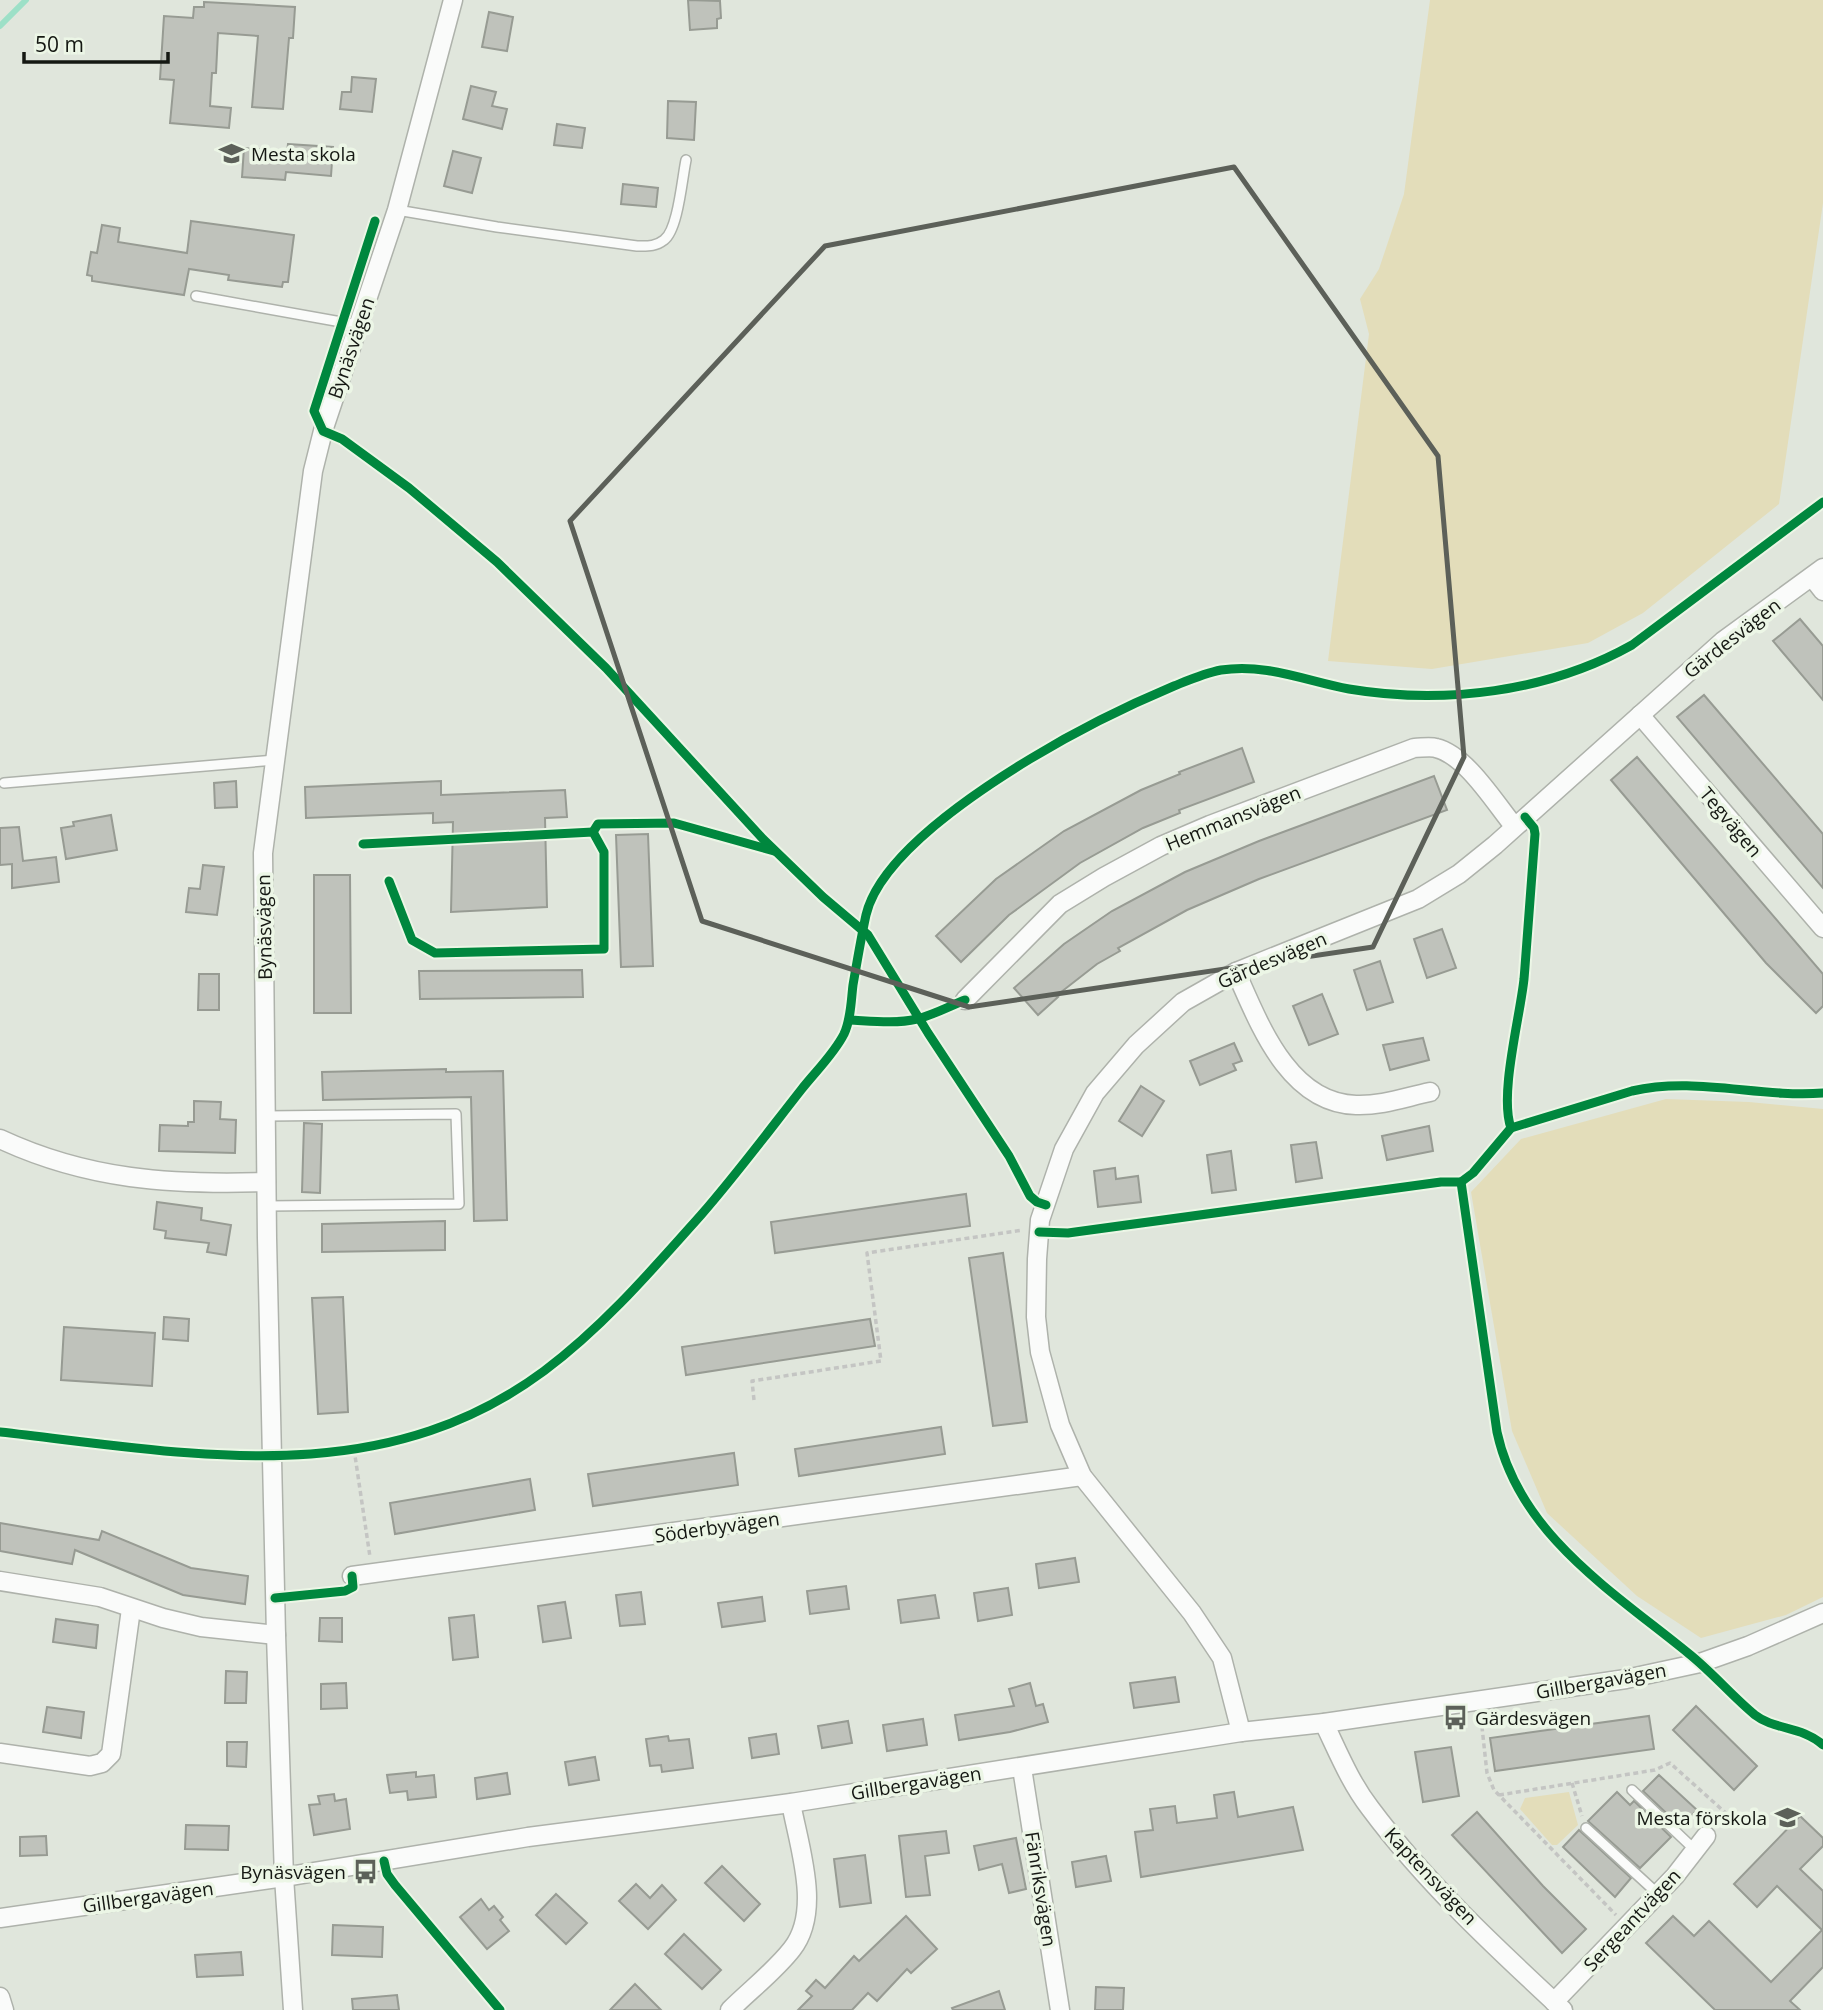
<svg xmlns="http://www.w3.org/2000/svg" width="1823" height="2010" font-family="'Open Sans',sans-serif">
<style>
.green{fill:#e3ddba}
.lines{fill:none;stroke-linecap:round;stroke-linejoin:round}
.stream{stroke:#9de0c7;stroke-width:6}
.building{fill:#bfc2bb;stroke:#979b93;stroke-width:2}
.service-casing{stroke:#aeb2ab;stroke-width:12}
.minor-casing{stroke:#aeb2ab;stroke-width:21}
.path{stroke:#c4c5c3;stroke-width:3.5;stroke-dasharray:5 3.5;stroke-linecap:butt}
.service{stroke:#fafbfa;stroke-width:9}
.minor{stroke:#fafbfa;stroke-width:18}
.cycleway-casing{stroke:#ecf6e6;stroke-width:13}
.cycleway{stroke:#00873e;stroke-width:9}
.marked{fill:none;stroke:#5c6059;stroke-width:5;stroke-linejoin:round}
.labels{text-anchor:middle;stroke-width:7;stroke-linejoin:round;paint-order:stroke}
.poi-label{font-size:19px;fill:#151813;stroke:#ecf6e6;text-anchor:start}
.street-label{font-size:19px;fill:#151813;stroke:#ecf6e6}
</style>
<rect width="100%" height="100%" fill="#e0e6dc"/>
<g class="green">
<path d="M1430 0H1823V203L1779 504 1643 613 1588 643 1432 669 1328 661 1369 334 1360 299 1379 269 1404 194Z"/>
<path d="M1666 1099 1749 1102 1823 1109V1597L1786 1615 1701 1638 1637 1596 1547 1513 1512 1431 1471 1192 1521 1139Z"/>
<path d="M1569 1792 1578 1825 1557 1845H1552L1520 1809 1525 1798Z"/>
</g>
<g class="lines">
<path class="stream" d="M0 26 26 0"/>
</g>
<g class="building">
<path d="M688 0 720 1 721 18 717 19V28L690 30Z"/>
<path d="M204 2 295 7 293 38H289L283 109 252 107 258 36 218 33 216 73H212L210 106 231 108 229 128 170 123 174 80 160 79 164 16 193 18 194 7H204Z"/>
<path d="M489 12 513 17 507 51 482 47Z"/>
<path d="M352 77 376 79 372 112 340 109 342 92H351Z"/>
<path d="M471 86 496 92 492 106 507 109 502 129 463 119Z"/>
<path d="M668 101 696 102 694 140 667 138Z"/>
<path d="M557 124 585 128 582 148 554 145Z"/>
<path d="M288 144 333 147 331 176 286 172 285 180 242 177 244 148 287 152Z"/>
<path d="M453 151 481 158 472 193 444 186Z"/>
<path d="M623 184 658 188 656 207 621 204Z"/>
<path d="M191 221 294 235 288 282H283L282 287 228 280 229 275 189 269 184 295 92 281V276L87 275 91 252 97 253 102 225 120 228 118 242 187 253Z"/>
<path d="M1800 619 1823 646V700L1773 641Z"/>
<path d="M1704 695 1823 834V888L1677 717Z"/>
<path d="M1242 748 1254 782 1179 810 1180 813 1143 828 1080 863 1009 915 961 962 936 936 996 879 1064 831 1141 790 1180 774 1179 772Z"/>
<path d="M1637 757 1823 974V1006L1816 1013 1766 963 1611 780Z"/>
<path d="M1434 776 1447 810 1259 879 1187 910 1118 948 1120 951 1097 964 1056 996 1058 997 1038 1015 1014 988 1064 944 1112 911 1185 872 1259 841Z"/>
<path d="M236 781 237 807 215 808 214 783Z"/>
<path d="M441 781V795L565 790 567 817 545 818 547 907 451 912 453 822 433 823V813L306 818 305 787Z"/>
<path d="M111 815 117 850 66 859 61 828 74 826 73 822Z"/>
<path d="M19 827 23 861 56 857 59 882 12 888V864L0 865V828Z"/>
<path d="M648 834 653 966 621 967 616 835Z"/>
<path d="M203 865 224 867 217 915 186 912 189 888 200 889Z"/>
<path d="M314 875H350L351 1013H314Z"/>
<path d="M1442 929 1456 968 1427 978 1414 939Z"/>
<path d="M1380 961 1393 1002 1367 1010 1354 970Z"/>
<path d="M582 970 583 997 420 999 419 971Z"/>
<path d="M199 974H219V1010H198Z"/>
<path d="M1322 994 1338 1034 1309 1045 1293 1006Z"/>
<path d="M1423 1038 1429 1060 1390 1070 1383 1045Z"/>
<path d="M1234 1043 1242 1061 1233 1064 1236 1070 1200 1085 1190 1061Z"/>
<path d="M446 1069V1072L503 1071 507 1220 474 1221 471 1097 323 1100 322 1072Z"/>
<path d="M1141 1086 1164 1101 1142 1136 1119 1121Z"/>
<path d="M194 1101 221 1102 220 1119 236 1120 235 1153 159 1151 160 1125 188 1126V1122H194Z"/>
<path d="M304 1123 322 1124 320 1193 302 1192Z"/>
<path d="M1429 1126 1433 1151 1387 1160 1382 1136Z"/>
<path d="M1316 1142 1322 1178 1296 1182 1291 1145Z"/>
<path d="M1231 1151 1236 1190 1212 1193 1207 1155Z"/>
<path d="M1115 1168 1116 1179 1138 1176 1141 1202 1098 1207 1094 1171Z"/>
<path d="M966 1194 970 1226 775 1253 771 1222Z"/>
<path d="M157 1202 202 1208 201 1220 231 1225 226 1255 207 1252 209 1243 165 1238 166 1231 154 1229Z"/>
<path d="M445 1221V1250L322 1252V1224Z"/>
<path d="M1003 1253 1027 1422 993 1426 969 1258Z"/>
<path d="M343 1297 348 1412 318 1414 312 1298Z"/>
<path d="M164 1317 189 1319 188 1341 163 1339Z"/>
<path d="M870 1319 875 1346 686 1375 682 1347Z"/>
<path d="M64 1327 155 1333 152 1386 61 1380Z"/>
<path d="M941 1427 945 1454 799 1476 795 1449Z"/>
<path d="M734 1453 738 1485 593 1506 588 1474Z"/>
<path d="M530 1479 535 1510 395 1534 390 1503Z"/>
<path d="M0 1523 99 1540 102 1531 191 1568 248 1576 245 1604 183 1595 75 1550 72 1564 0 1551Z"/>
<path d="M1075 1558 1079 1582 1039 1588 1036 1564Z"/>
<path d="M846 1586 849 1609 810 1614 807 1591Z"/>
<path d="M1008 1588 1012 1615 978 1621 974 1593Z"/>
<path d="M641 1592 645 1624 620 1626 616 1595Z"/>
<path d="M935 1595 939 1618 901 1623 898 1600Z"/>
<path d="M762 1597 765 1621 722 1627 718 1603Z"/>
<path d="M565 1602 571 1638 543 1642 538 1606Z"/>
<path d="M474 1615 478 1657 453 1660 449 1618Z"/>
<path d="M320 1618H342V1642L319 1641Z"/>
<path d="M56 1619 98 1625 96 1648 53 1642Z"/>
<path d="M226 1671 247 1672 246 1703H225Z"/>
<path d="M1175 1677 1179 1702 1134 1708 1130 1683Z"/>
<path d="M346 1683 347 1708 321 1709V1684Z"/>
<path d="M1030 1683 1036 1706 1043 1704 1048 1722 1010 1732 959 1740 955 1715 1014 1706 1009 1689Z"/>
<path d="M1696 1706 1757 1766 1734 1790 1673 1730Z"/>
<path d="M47 1707 84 1712 81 1738 43 1732Z"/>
<path d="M1649 1716 1654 1749 1495 1771 1490 1738Z"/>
<path d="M923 1719 927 1745 887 1751 883 1725Z"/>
<path d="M848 1721 852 1743 822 1748 818 1726Z"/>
<path d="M776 1734 779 1754 752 1758 749 1738Z"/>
<path d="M668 1736 669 1741 689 1739 693 1768 662 1772 661 1765 650 1766 646 1739Z"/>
<path d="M227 1742H247L246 1767 227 1766Z"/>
<path d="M1451 1747 1459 1796 1423 1802 1415 1752Z"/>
<path d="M595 1757 599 1780 569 1785 565 1762Z"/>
<path d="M416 1772V1777L434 1775 436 1797 408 1800 407 1791 390 1793 387 1775Z"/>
<path d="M507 1773 510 1794 477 1799 475 1778Z"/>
<path d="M1659 1775 1697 1810 1681 1827 1643 1791Z"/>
<path d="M1234 1792 1238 1817 1293 1807 1303 1850 1141 1877 1135 1832 1153 1830 1150 1809 1175 1806 1177 1823 1217 1818 1214 1795Z"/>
<path d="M1617 1792 1630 1805 1634 1801 1671 1837 1640 1868 1588 1821Z"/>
<path d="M334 1794 335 1801 346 1799 350 1829 314 1835 309 1805 320 1804 318 1796Z"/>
<path d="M1477 1812 1543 1886 1586 1929 1562 1953 1452 1835Z"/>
<path d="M1800 1816 1823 1838V1846L1800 1869 1823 1891V1967L1790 2001 1800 2010H1715L1646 1943 1673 1916 1694 1936 1709 1921 1771 1982 1822 1930 1777 1886 1757 1907 1734 1884Z"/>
<path d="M186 1825 229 1826 228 1850 185 1849Z"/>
<path d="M1579 1830 1631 1878 1615 1897 1563 1847Z"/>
<path d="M946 1831 949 1853 925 1856 930 1895 906 1897 899 1836Z"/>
<path d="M46 1836 47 1855 20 1856V1837Z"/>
<path d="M1016 1838 1026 1889 1009 1893 1002 1864 979 1870 974 1846Z"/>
<path d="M865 1855 871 1903 840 1907 834 1859Z"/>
<path d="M1106 1856 1111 1881 1076 1887 1072 1862Z"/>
<path d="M722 1866 760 1904 744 1921 705 1883Z"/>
<path d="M636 1884 650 1898 662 1885 676 1900 648 1929 619 1901Z"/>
<path d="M556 1894 587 1923 566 1944 536 1915Z"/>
<path d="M481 1899 489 1910 494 1906 503 1917 500 1920 509 1931 487 1949 460 1917Z"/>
<path d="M906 1916 937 1949 911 1973 907 1969 877 2001 868 1993 852 2010H798L812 1996 806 1991 816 1980 825 1988 854 1956 859 1961Z"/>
<path d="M333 1925 383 1927 382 1957 332 1955Z"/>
<path d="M684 1934 721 1970 702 1989 665 1954Z"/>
<path d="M241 1952 243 1975 197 1977 195 1955Z"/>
<path d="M635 1984 661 2010H610Z"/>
<path d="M1096 1987 1124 1988 1123 2010H1095Z"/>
<path d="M999 1991 1005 2010H953L952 2008Z"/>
<path d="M397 1995 399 2010H353L352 1999Z"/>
</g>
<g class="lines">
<defs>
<g id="service">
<path d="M397 210 497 227 637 246C647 246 655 247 664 240 678 230 682 179 686 160"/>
<path d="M196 296 358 325"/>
<path d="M4 783 275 760"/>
<path d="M266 1116 456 1114 459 1204 267 1206"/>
<path d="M1632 1790 1695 1850"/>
<path d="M1586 1828 1658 1894"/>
</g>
<g id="minor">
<path d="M1812 577 1823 591"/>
<path d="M1640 715 1823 928"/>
<path d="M1236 972C1259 1023 1288 1103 1356 1105 1381 1106 1406 1097 1430 1092"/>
<path d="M965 1000 1060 904 1104 877 1161 846 1210 825 1414 748C1421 748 1430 746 1436 748 1466 755 1495 803 1514 826"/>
<path d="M0 1139C88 1180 171 1185 266 1182"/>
<path d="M352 1576 1082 1476"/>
<path d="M0 1581 100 1597 163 1618 201 1627 276 1635"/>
<path d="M1324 1723C1338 1752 1350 1782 1370 1808 1425 1882 1495 1947 1563 2010"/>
<path d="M1241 1732 1222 1658 1192 1613 1082 1476 1060 1425 1040 1352 1036 1317 1037 1259 1040 1220 1064 1149 1095 1093 1136 1045 1183 1002 1236 972 1418 899 1459 874 1495 845 1723 641 1823 568"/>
<path d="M0 1753 90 1766 102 1763 111 1754 131 1609"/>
<path d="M1022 1768 1060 2010"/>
<path d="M0 1918 284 1877 528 1837 791 1803 1241 1732 1324 1723 1626 1679 1700 1663 1748 1646 1823 1613"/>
<path d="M0 1997 4 2010"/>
<path d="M1554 2002 1675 1876 1706 1836"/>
<path d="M293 2010 284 1877 276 1635 267 1238 263 853 313 471 323 431 397 210 453 0"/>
<path d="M730 2010C750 1990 775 1971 792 1949 822 1911 799 1847 791 1803"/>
</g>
</defs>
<use href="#service" class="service-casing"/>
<use href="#minor" class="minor-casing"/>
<g class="path">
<path d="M754 1400 752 1381 881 1361 867 1253 1023 1230"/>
<path d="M354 1449 370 1557"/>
<path d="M1481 1718 1487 1773 1494 1790 1616 1915"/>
<path d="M1572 1783 1582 1816"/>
<path d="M1499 1795 1655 1770 1670 1763 1728 1815"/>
</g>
<use href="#service" class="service"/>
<use href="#minor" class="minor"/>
<defs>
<g id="cycleway">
<path d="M375 221 314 411 323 431 342 439 409 488 497 562 606 668 763 839 823 897 868 935 928 1033 1009 1156 1030 1196 1037 1202 1046 1205"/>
<path d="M593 832 598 824 674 823 774 851"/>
<path d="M363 844 593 832 604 852V949L435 953 412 940 389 881"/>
<path d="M849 1020C871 1021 895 1024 917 1019 933 1015 950 1006 965 1000"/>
<path d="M1823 1093C1759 1098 1695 1076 1632 1091L1511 1128 1473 1173 1461 1182 1497 1432C1519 1534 1612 1591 1688 1653 1712 1672 1732 1696 1755 1715 1774 1730 1802 1726 1823 1745"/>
<path d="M1511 1128C1499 1095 1520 1017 1524 979 1528 931 1531 883 1535 834L1534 828 1525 817"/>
<path d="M1039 1232 1068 1233 1441 1182H1461"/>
<path d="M0 1432C189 1453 378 1494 544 1371 603 1327 652 1270 701 1215 736 1175 768 1132 801 1090 815 1072 834 1054 844 1034 851 1019 851 1001 853 985 857 962 861 938 866 915 880 855 979 790 1030 759 1076 731 1124 707 1174 686 1189 680 1205 673 1221 670 1266 663 1306 681 1349 689 1444 705 1548 692 1632 645L1823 502"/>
<path d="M275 1598 345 1591 353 1587 352 1576"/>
<path d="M384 1861 387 1874 395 1885 500 2010"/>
</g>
</defs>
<use href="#cycleway" class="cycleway-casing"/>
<use href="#cycleway" class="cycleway"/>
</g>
<path class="marked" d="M1234 167 1438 456 1464 757 1373 947 969 1007 702 921 570 521 825 246Z"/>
<defs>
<symbol id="school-bare" viewBox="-9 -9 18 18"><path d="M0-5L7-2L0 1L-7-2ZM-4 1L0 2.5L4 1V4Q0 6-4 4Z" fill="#5c6059" stroke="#ecf6e6" stroke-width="2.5" paint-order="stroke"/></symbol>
<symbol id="bus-bare" viewBox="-9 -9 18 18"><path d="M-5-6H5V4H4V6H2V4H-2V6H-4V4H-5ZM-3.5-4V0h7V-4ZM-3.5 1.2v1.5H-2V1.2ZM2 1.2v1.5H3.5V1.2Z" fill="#5c6059" stroke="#ecf6e6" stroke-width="2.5" paint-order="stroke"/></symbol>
</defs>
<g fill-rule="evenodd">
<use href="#school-bare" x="214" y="136" width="35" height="35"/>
<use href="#bus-bare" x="1438" y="1700" width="35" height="35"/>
<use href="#school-bare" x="1770" y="1800" width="35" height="35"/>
<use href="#bus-bare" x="348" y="1854" width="35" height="35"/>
</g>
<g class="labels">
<g class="poi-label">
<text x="251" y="161">Mesta skola</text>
<text x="1475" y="1725">Gärdesvägen</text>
<text x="1767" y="1825" text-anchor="end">Mesta förskola</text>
<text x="346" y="1879" text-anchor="end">Bynäsvägen</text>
</g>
<g class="street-label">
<text transform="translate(351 348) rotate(-71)" y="7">Bynäsvägen</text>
<text transform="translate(1732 638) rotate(-38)" y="7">Gärdesvägen</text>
<text transform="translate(1233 818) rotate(-22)" y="7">Hemmansvägen</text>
<text transform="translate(1731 822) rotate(50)" y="7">Tegvägen</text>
<text transform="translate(264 927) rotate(-91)" y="7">Bynäsvägen</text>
<text transform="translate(1272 960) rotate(-23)" y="7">Gärdesvägen</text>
<text transform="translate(717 1527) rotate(-8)" y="7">Söderbyvägen</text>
<text transform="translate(1601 1681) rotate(-10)" y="7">Gillbergavägen</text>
<text transform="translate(916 1783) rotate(-9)" y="7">Gillbergavägen</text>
<text transform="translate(1431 1876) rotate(47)" y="7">Kaptensvägen</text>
<text transform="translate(1041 1889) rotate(81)" y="7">Fänriksvägen</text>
<text transform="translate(148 1897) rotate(-8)" y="7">Gillbergavägen</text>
<text transform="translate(1632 1920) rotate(-47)" y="7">Sergeantvägen</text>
</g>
</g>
<path d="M24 52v10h144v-10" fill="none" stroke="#151813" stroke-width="3.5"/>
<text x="35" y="52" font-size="21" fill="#151813" stroke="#ecf6e6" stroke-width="5" paint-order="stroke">50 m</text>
</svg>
